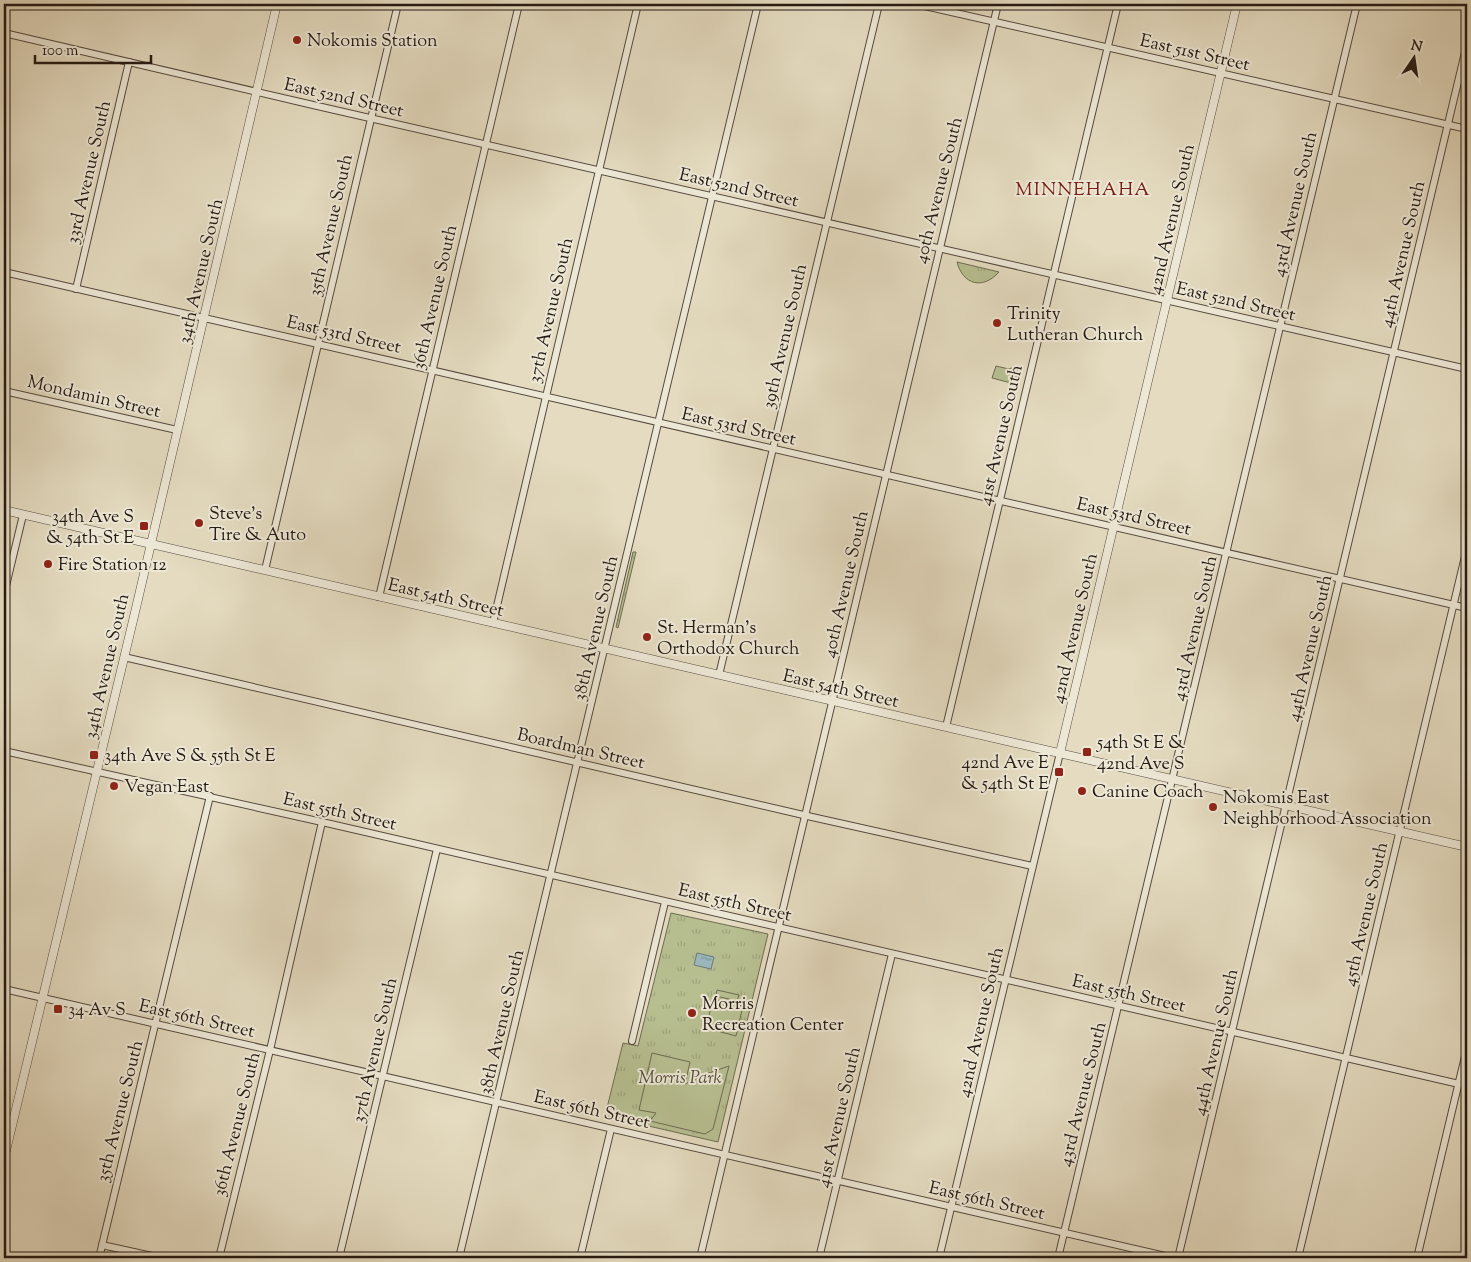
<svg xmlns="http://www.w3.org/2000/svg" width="1471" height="1262" font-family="'Sorts Mill Goudy',serif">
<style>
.grass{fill:url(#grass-tufts);stroke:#6e6c52}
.garden{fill:#b7bf91;stroke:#6e6c52}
.water{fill:url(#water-ripples);stroke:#6c797a}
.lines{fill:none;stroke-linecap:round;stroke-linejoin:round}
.minor-casing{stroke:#554a3f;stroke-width:8}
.tertiary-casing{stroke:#554a3f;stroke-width:9}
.minor{stroke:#ede8d6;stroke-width:6}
.tertiary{stroke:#ede8d6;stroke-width:8}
.poi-dot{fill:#8f2418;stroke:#ede8d6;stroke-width:2}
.labels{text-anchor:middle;stroke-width:4;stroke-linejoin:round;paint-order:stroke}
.poi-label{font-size:18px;fill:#251a14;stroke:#ede8d6;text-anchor:start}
.street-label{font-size:18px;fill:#251a14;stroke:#ede8d6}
.park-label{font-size:18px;font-style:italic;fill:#514c3a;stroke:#ede8d6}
.neighbourhood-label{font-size:19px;letter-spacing:1px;fill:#7a1f14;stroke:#ede8d6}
</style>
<defs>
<pattern id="grass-tufts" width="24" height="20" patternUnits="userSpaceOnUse" patternTransform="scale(1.25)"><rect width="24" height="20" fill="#b7bf91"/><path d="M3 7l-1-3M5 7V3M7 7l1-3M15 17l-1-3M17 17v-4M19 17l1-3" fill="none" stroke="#9da47c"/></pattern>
<pattern id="water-ripples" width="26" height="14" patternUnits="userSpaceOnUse" patternTransform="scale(1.25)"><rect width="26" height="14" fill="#9bb8be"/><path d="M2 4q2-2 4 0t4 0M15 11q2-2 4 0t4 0" fill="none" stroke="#7e9599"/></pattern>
</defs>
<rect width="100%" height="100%" fill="#e4dbc0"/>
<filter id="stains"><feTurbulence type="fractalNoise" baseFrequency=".004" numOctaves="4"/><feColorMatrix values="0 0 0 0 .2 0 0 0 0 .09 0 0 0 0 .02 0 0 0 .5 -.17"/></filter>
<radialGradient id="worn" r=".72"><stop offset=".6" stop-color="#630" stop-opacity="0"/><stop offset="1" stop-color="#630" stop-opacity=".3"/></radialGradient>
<g class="grass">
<path d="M957 262 999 272C983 290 963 285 957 262Z"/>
<path d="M996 366 1009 369 1011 368 1018 370 1015 384 992 378Z"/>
<path d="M633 552H636L618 628 616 627Z"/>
<path d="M671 913 768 934 718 1142 605 1116 623 1043 638 1046Z"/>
</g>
<g class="garden">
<path d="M717 990 739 995 737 1001 716 996Z"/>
<path d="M713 999 743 1006 736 1036 706 1028Z"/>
<path d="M652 1053 690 1062 685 1084 706 1074 729 1066 713 1129 705 1134 650 1121 656 1113 639 1110Z"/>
</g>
<path class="water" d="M697 953 714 957 711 969 694 965Z"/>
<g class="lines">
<defs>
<g id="minor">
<path d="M916 4 1467 129"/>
<path d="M4 33 313 105 1467 369"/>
<path d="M4 272 1467 608"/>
<path d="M76 289 129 62"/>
<path d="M4 391 177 430"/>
<path d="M265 570 398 4"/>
<path d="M4 594 23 515"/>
<path d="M379 597 519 4"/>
<path d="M493 623 638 4"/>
<path d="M124 657 812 817 1032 866"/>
<path d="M719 675 879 4"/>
<path d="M946 727 1118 4"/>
<path d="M4 751 322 822 1459 1084"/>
<path d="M4 989 1174 1258"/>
<path d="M632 1041 665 902"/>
<path d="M102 1245 161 1258"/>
<path d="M99 1258 210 796"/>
<path d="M219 1258 270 1050 322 822"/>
<path d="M339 1258 437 849"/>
<path d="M459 1258 758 4"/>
<path d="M580 1258 611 1129"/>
<path d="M700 1258 998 4"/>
<path d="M819 1258 892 954"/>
<path d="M939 1258 1060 753"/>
<path d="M1058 1258 1357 4"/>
<path d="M1178 1258 1467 44"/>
<path d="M1298 1258 1467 548"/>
<path d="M1417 1258 1467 1048"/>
</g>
<g id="tertiary">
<path d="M4 510 1467 847"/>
<path d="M1060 753 1237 4"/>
<path d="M4 1159 136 608 277 4"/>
</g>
</defs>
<use href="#minor" class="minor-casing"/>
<use href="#tertiary" class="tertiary-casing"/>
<use href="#minor" class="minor"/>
<use href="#tertiary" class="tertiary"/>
</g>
<g class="poi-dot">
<circle cx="297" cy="40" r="5"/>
<circle cx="997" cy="323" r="5"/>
<circle cx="199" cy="523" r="5"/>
<rect x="139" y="521" width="10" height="10" rx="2.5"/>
<circle cx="48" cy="564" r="5"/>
<circle cx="647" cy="637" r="5"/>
<rect x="1082" y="747" width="10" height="10" rx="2.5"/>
<rect x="89" y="750" width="10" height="10" rx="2.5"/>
<rect x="1054" y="767" width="10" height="10" rx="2.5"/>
<circle cx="114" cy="786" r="5"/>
<circle cx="1082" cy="791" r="5"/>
<circle cx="1213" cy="807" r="5"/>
<rect x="53" y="1004" width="10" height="10" rx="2.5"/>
<circle cx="692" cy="1013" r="5"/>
</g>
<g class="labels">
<g class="poi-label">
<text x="307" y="46">Nokomis Station</text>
<text x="1007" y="319">Trinity<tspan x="1007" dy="21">Lutheran Church</tspan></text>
<text x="209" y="519">Steve's<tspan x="209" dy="21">Tire &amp; Auto</tspan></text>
<text x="134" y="522" text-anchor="end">34th Ave S<tspan x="134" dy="21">&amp; 54th St E</tspan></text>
<text x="58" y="570">Fire Station 12</text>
<text x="657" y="633">St. Herman's<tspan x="657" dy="21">Orthodox Church</tspan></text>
<text x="1097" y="748">54th St E &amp;<tspan x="1097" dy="21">42nd Ave S</tspan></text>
<text x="104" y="761">34th Ave S &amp; 55th St E</text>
<text x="1049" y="768" text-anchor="end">42nd Ave E<tspan x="1049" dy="21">&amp; 54th St E</tspan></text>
<text x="124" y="792">Vegan East</text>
<text x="1092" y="797">Canine Coach</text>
<text x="1223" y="803">Nokomis East<tspan x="1223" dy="21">Neighborhood Association</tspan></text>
<text x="702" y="1009">Morris<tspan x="702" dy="21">Recreation Center</tspan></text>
<text x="68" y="1015">34 Av S</text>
</g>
<g class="street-label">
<text transform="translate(1195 52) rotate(13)" y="6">East 51st Street</text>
<text transform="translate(344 97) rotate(13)" y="6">East 52nd Street</text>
<text transform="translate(88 172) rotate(-77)" y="6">33rd Avenue South</text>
<text transform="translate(739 187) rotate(13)" y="6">East 52nd Street</text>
<text transform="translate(938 190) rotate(-76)" y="6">40th Avenue South</text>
<text transform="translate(1294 204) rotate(-77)" y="6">43rd Avenue South</text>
<text transform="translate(1171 219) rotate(-77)" y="6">42nd Avenue South</text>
<text transform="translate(330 225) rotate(-77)" y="6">35th Avenue South</text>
<text transform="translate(1402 254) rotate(-77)" y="6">44th Avenue South</text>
<text transform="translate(200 271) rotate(-77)" y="6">34th Avenue South</text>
<text transform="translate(434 297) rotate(-77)" y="6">36th Avenue South</text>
<text transform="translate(1236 301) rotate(13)" y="6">East 52nd Street</text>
<text transform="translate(550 310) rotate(-77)" y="6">37th Avenue South</text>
<text transform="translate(344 334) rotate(13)" y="6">East 53rd Street</text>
<text transform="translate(784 336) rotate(-77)" y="6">39th Avenue South</text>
<text transform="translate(94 396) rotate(13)" y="6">Mondamin Street</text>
<text transform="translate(739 426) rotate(13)" y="6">East 53rd Street</text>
<text transform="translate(1000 435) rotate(-77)" y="6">41st Avenue South</text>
<text transform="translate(1134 516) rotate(13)" y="6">East 53rd Street</text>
<text transform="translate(845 584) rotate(-77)" y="6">40th Avenue South</text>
<text transform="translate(446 597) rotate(13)" y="6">East 54th Street</text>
<text transform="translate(595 628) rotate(-77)" y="6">38th Avenue South</text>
<text transform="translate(1074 628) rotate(-77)" y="6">42nd Avenue South</text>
<text transform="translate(1194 628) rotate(-77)" y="6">43rd Avenue South</text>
<text transform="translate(1309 648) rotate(-77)" y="6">44th Avenue South</text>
<text transform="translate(106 666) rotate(-77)" y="6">34th Avenue South</text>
<text transform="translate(841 688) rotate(13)" y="6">East 54th Street</text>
<text transform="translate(581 748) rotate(13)" y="6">Boardman Street</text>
<text transform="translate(340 811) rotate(13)" y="6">East 55th Street</text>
<text transform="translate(735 902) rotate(13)" y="6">East 55th Street</text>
<text transform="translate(1365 914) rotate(-77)" y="6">45th Avenue South</text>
<text transform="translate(1129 993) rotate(13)" y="6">East 55th Street</text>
<text transform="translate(197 1018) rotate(13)" y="6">East 56th Street</text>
<text transform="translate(501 1022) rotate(-77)" y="6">38th Avenue South</text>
<text transform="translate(980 1022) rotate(-77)" y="6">42nd Avenue South</text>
<text transform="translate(1215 1042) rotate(-77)" y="6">44th Avenue South</text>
<text transform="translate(374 1050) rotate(-77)" y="6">37th Avenue South</text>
<text transform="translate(1082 1094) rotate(-76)" y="6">43rd Avenue South</text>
<text transform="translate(592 1109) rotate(13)" y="6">East 56th Street</text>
<text transform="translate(119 1111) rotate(-76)" y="6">35th Avenue South</text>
<text transform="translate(838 1117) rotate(-77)" y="6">41st Avenue South</text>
<text transform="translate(236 1124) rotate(-76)" y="6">36th Avenue South</text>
<text transform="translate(987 1200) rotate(13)" y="6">East 56th Street</text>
</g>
<g class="park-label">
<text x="680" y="1083">Morris Park</text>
</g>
<g class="neighbourhood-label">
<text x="1083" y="195">MINNEHAHA</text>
</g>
</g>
<rect width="1471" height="1262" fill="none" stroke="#e4dbc0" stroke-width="20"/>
<rect x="5" y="5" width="1461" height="1252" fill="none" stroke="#251a14" stroke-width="2.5"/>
<rect x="10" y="10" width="1451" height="1242" fill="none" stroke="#251a14"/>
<g transform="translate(1414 58) rotate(13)" stroke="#ede8d6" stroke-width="4" paint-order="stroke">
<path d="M0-4L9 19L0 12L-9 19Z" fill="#251a14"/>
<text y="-8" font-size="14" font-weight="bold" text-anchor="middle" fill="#251a14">N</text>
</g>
<path d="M35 55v8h116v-8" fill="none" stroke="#251a14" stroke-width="2.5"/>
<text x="42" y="55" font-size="15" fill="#251a14" stroke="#ede8d6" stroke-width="4" paint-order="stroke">100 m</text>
<rect width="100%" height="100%" filter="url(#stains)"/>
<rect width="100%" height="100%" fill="url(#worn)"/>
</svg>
